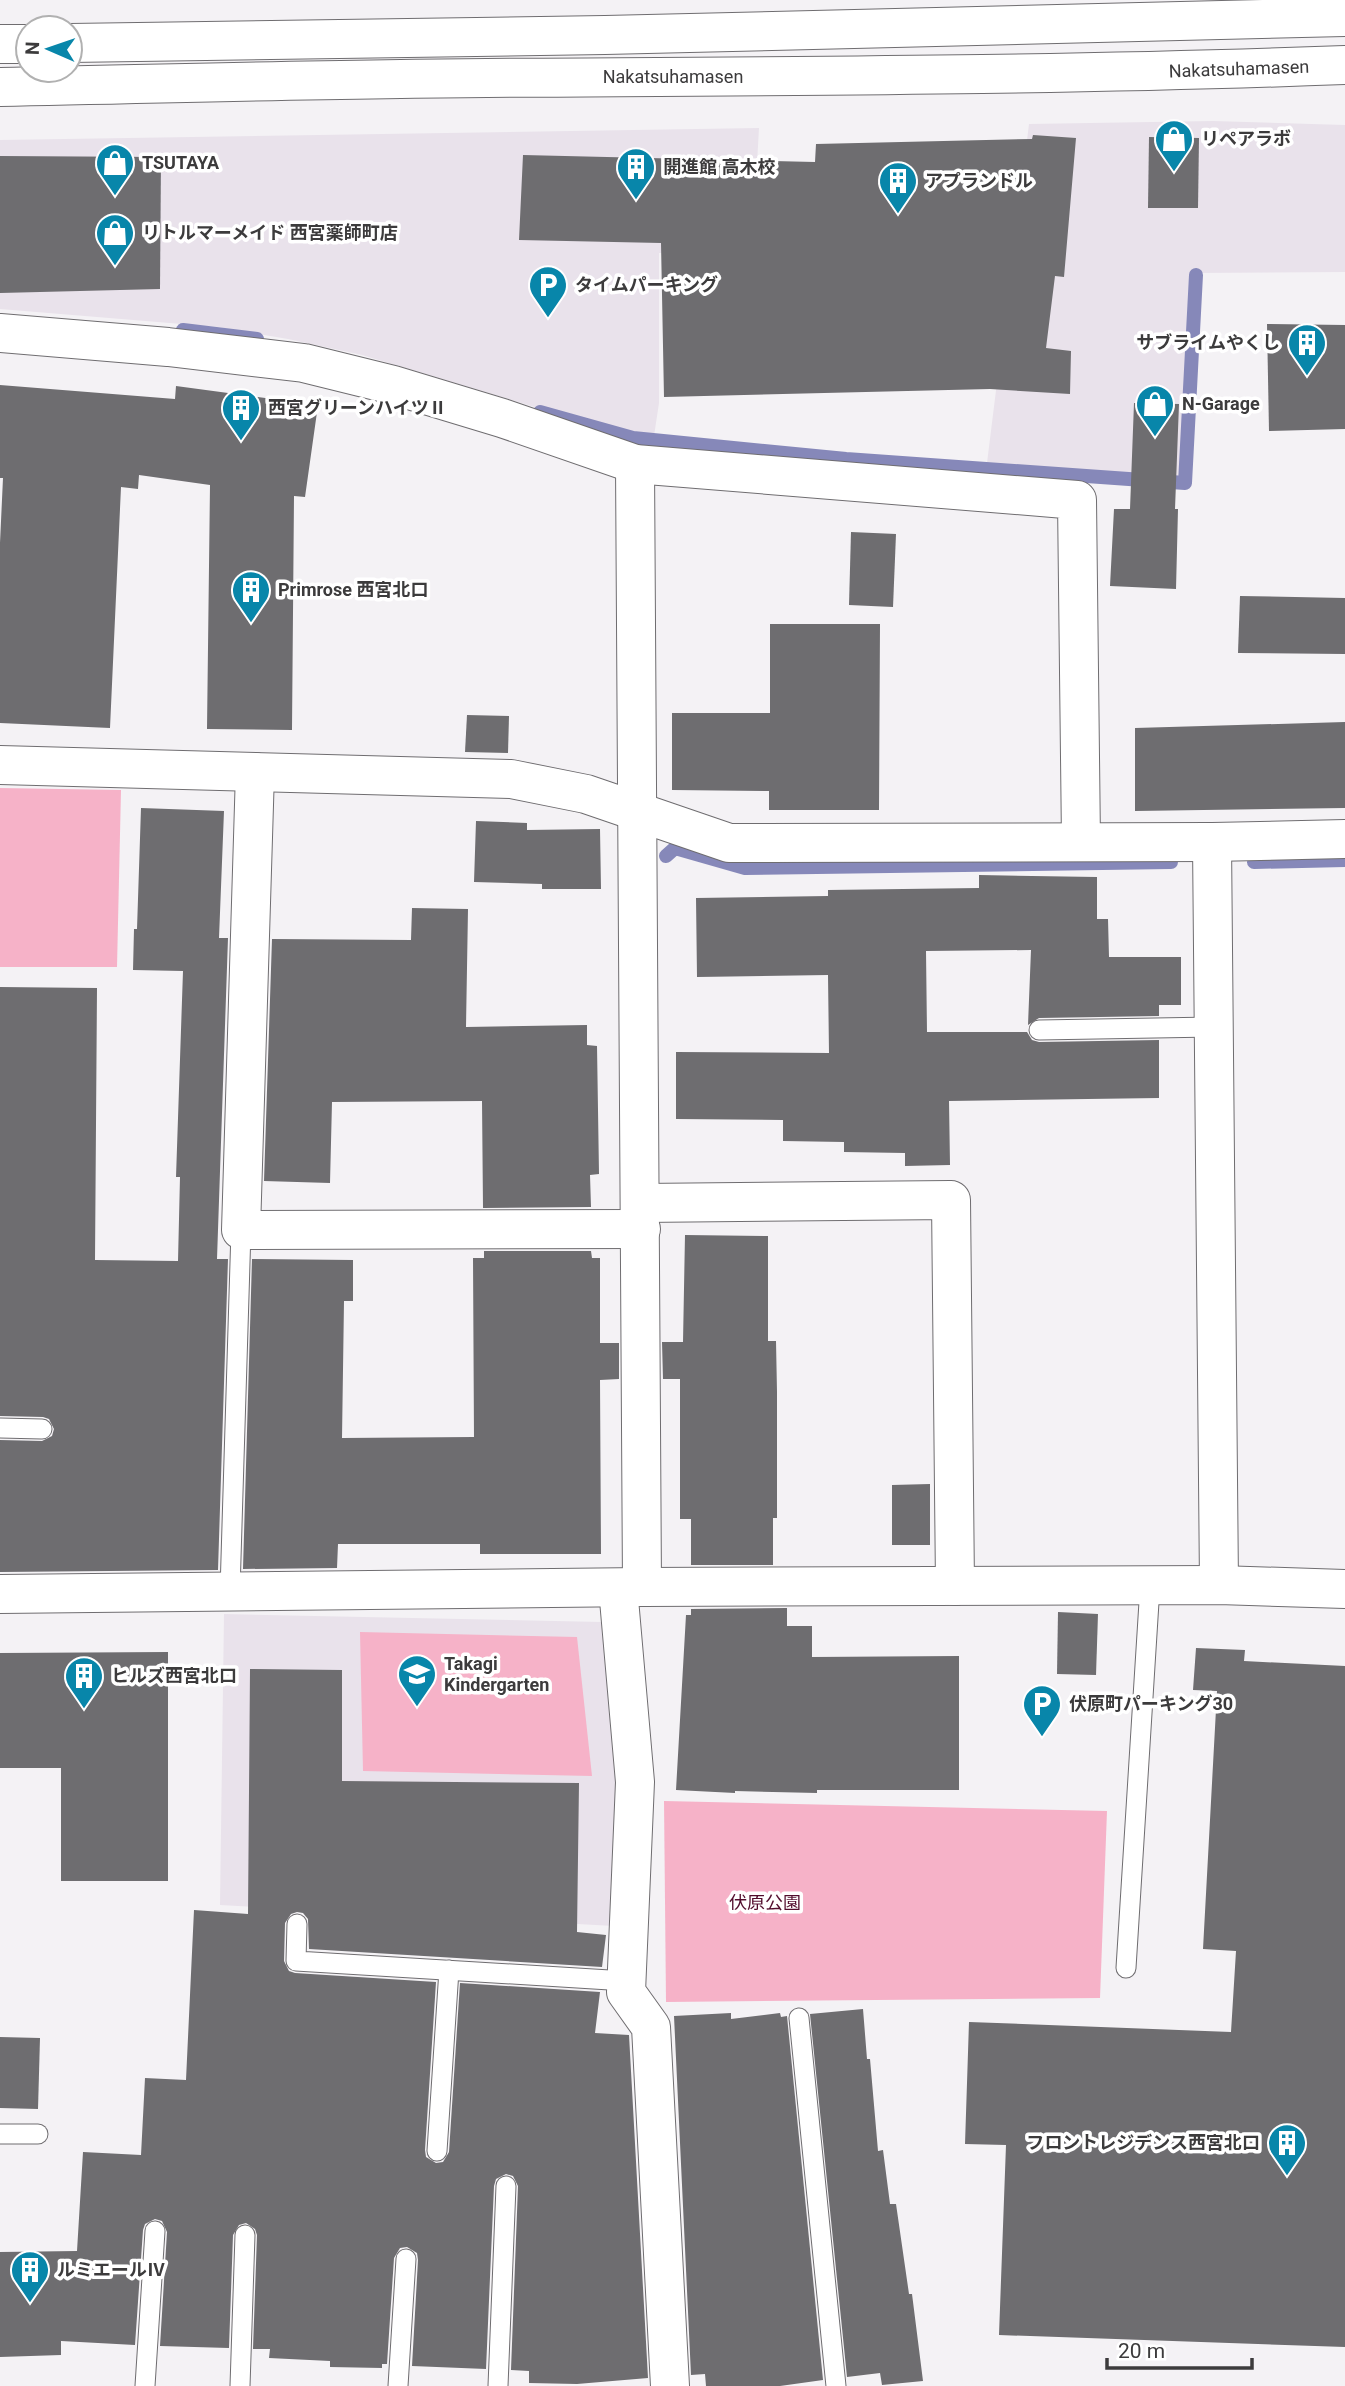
<svg xmlns="http://www.w3.org/2000/svg" width="1345" height="2386" font-family="Roboto,'Noto Sans JP',sans-serif">
<style>
.built{fill:#e9e2eb}
.green{fill:#f6b2c8}
.lines{fill:none;stroke-linecap:round;stroke-linejoin:round}
.stream{stroke:#8688b9;stroke-width:14}
.building{fill:#6e6d70}
.lane-casing{stroke:#6f6d70;stroke-width:21}
.street-casing{stroke:#6f6d70;stroke-width:40}
.secondary-casing{stroke:#6f6d70;stroke-width:40}
.lane{stroke:#fff;stroke-width:19}
.street{stroke:#fff;stroke-width:38}
.secondary{stroke:#fff;stroke-width:38}
.labels{text-anchor:middle;stroke-width:7;stroke-linejoin:round;paint-order:stroke}
.street-label{font-size:18px;fill:#3c3b3c;stroke:#fff}
.poi-label{font-size:18px;font-weight:bold;fill:#3c3b3c;stroke:#fff;text-anchor:start}
.park-label{font-size:18px;fill:#520d2d;stroke:#fff}
</style>
<rect width="100%" height="100%" fill="#f4f2f5"/>
<g class="built">
<path d="M1213 121 1345 125V272L1194 273 1184 478 987 463 1029 124Z"/>
<path d="M759 128 752 254 659 253V403L654 436 611 430 362 355 288 339 218 327 0 309V140Z"/>
<path d="M224 1614 602 1622 620 1793 614 1926 220 1905Z"/>
</g>
<g class="green">
<path d="M0 788 121 790 117 967H0Z"/>
<path d="M360 1632 577 1637 592 1776 363 1771Z"/>
<path d="M664 1801 1107 1811 1100 1998 666 2002Z"/>
</g>
<g class="lines">
<g class="stream">
<path d="M183 330 257 339"/>
<path d="M540 412 633 438 846 459 1185 483 1196 275"/>
<path d="M666 856 675 848 745 868 1171 862"/>
<path d="M1254 862 1345 860"/>
</g>
</g>
<g class="building">
<path d="M1033 135 1076 138 1064 277 1055 276 1046 348 1071 351 1070 394 990 389 664 397 661 243 519 240 523 155 815 162 816 144 1032 139Z"/>
<path d="M1149 137 1199 138 1198 208H1148Z"/>
<path d="M0 156 161 157 160 289 0 293Z"/>
<path d="M1267 324 1345 325V429L1269 431Z"/>
<path d="M0 385 175 399 176 386 318 405 305 497 294 496 292 730 207 729 210 485 139 475 138 489 121 487 110 728 0 723V543L3 478H0Z"/>
<path d="M1134 403 1179 404 1175 509H1178L1176 589 1110 586 1114 509H1130Z"/>
<path d="M851 532 896 534 893 607 849 605Z"/>
<path d="M1240 596 1345 598V654L1238 653Z"/>
<path d="M770 624H880L879 810H769V791L672 790V713H770Z"/>
<path d="M467 715 509 716 508 753 465 752Z"/>
<path d="M1345 722V808L1135 811V728Z"/>
<path d="M141 808 224 811 219 938H228L217 1259H228L218 1570 0 1572V1440L42 1441 52 1436 54 1429 49 1419 43 1417 0 1416V987L97 988 95 1260 178 1261 180 1177H176L183 971 133 970 134 929H137Z"/>
<path d="M476 821 527 823V830L600 829 601 889H542V884L474 882Z"/>
<path d="M979 875 1097 877V919H1108L1109 957H1181V1005H1159V1016L1039 1018 1028 1025 1031 950 926 951 927 1032H1027L1032 1040 1039 1042 1159 1040V1098L949 1101 950 1165 905 1166V1153L844 1152V1142L783 1141V1120L676 1119V1052L829 1053 828 975 697 977 696 898 828 896V890L979 888Z"/>
<path d="M412 908 468 909 466 1027 587 1025V1045L597 1046 599 1174 590 1175 591 1207 483 1208 482 1101 332 1102 330 1183 264 1181 272 939 411 940Z"/>
<path d="M685 1235 768 1236V1341H776L777 1392V1518H773V1565H691V1519H680V1379H663L662 1342H683Z"/>
<path d="M484 1251H591L592 1258H600V1343H619V1379L600 1380 601 1554H480V1544H338L337 1568 243 1569 252 1259 353 1260V1301H344L342 1438 474 1437 473 1258H484Z"/>
<path d="M930 1484V1545H892V1485Z"/>
<path d="M787 1608V1626H812V1657L959 1656V1790H817V1793L735 1791V1793L676 1790 686 1615H691V1609Z"/>
<path d="M1058 1612 1098 1614 1096 1675 1057 1674Z"/>
<path d="M1196 1648 1245 1650 1244 1661 1345 1666V2347L999 2335 1006 2145 965 2144 969 2022 1231 2032 1236 1951 1203 1949 1217 1691 1193 1690Z"/>
<path d="M168 1652V1881H61V1768H0V1653Z"/>
<path d="M250 1669 342 1670V1781L579 1783 577 1932 606 1935 602 1967 309 1949 308 1919 303 1913 297 1912 291 1914 285 1923 284 1961 289 1971 295 1973 436 1982 425 2150 426 2157 436 2163 443 2162 449 2152 460 1983 600 1992 595 2033 629 2035 648 2378 577 2384 529 2383V2371L511 2370 518 2186 513 2176 506 2174 496 2179 494 2186 486 2369 412 2366 418 2260 417 2253 407 2247 400 2248 394 2258 387 2364H382V2368L330 2367V2361L269 2358 270 2349H253L257 2235 255 2229 246 2223 239 2225 233 2235 229 2348 160 2346 167 2232 162 2221 155 2219 145 2224 143 2230 135 2345 61 2341V2355L0 2357V2252L77 2251 83 2152 141 2155 145 2078 186 2080 194 1910 248 1914Z"/>
<path d="M863 2009 867 2059H870L878 2151 883 2150 890 2204H896L909 2294H912L923 2381 882 2385 880 2373 847 2377 810 2014Z"/>
<path d="M731 2013V2019L780 2013 781 2017 787 2016 823 2380 780 2386H706L705 2374 691 2375 674 2016Z"/>
<path d="M0 2037 40 2038 38 2109 0 2108Z"/>
</g>
<g class="lines">
<defs>
<g id="lane">
<path d="M1039 1030 1213 1027"/>
<path d="M0 1428 42 1429"/>
<path d="M230 1591 241 1230"/>
<path d="M297 1924 296 1961 626 1981"/>
<path d="M1126 1968 1150 1586"/>
<path d="M799 2018 836 2386"/>
<path d="M0 2134H38"/>
<path d="M437 2151 449 1970"/>
<path d="M145 2386 155 2231"/>
<path d="M240 2386 245 2235"/>
<path d="M398 2386 406 2259"/>
<path d="M498 2386 506 2186"/>
</g>
<g id="street">
<path d="M0 333 168 347 304 363 393 385 502 418 635 464 1077 500 1081 842"/>
<path d="M635 464 642 1587"/>
<path d="M0 765 511 779 586 794 729 843 1212 842 1345 839"/>
<path d="M255 772 241 1230 641 1229"/>
<path d="M1212 842 1219 1585"/>
<path d="M641 1203 951 1200 955 1586"/>
<path d="M618 1588 635 1782 626 1992 651 2027 670 2386"/>
<path d="M0 1594 642 1587 1219 1585 1345 1589"/>
</g>
<g id="secondary">
<path d="M70 43 605 35 1345 17"/>
<path d="M0 44H28"/>
<path d="M0 87C162 84 324 79 487 78 773 76 1059 76 1345 65"/>
</g>
</defs>
<use href="#lane" class="lane-casing"/>
<use href="#street" class="street-casing"/>
<use href="#secondary" class="secondary-casing"/>
<use href="#lane" class="lane"/>
<use href="#street" class="street"/>
<use href="#secondary" class="secondary"/>
</g>
<defs>
<symbol id="shop-pin" viewBox="-11 -11 22 30"><path d="M0 17L-7.5 6A9.5 9.5 0 1 1 7.5 6Z" fill="#0886aa" stroke="#fff"/><path d="M-5-2.5h2.3a2.7 3.5 0 0 1 5.4 0H5L5.5 6h-11ZM-1.5-2.5h3a1.5 2.3 0 0 0-3 0Z" fill="#fff"/></symbol>
<symbol id="building-pin" viewBox="-11 -11 22 30"><path d="M0 17L-7.5 6A9.5 9.5 0 1 1 7.5 6Z" fill="#0886aa" stroke="#fff"/><path d="M-4-6H4V6H1V3H-1V6H-4ZM-2.5-4.3h1.7v1.8h-1.7ZM.8-4.3h1.7v1.8H.8ZM-2.5-1h1.7V.8h-1.7ZM.8-1h1.7V.8H.8Z" fill="#fff"/></symbol>
<symbol id="parking-pin" viewBox="-11 -11 22 30"><path d="M0 17L-7.5 6A9.5 9.5 0 1 1 7.5 6Z" fill="#0886aa" stroke="#fff"/><path d="M-3.5-5.5H1a3.5 3.5 0 0 1 0 7H-1V5.5H-3.5ZM-1-3.4V-.6H.8a1.4 1.4 0 0 0 0-2.8Z" fill="#fff"/></symbol>
<symbol id="school-pin" viewBox="-11 -11 22 30"><path d="M0 17L-7.5 6A9.5 9.5 0 1 1 7.5 6Z" fill="#0886aa" stroke="#fff"/><path d="M0-5L7-2L0 1L-7-2ZM-4 1L0 2.5L4 1V4Q0 6-4 4Z" fill="#fff"/></symbol>
</defs>
<g fill-rule="evenodd">
<use href="#shop-pin" x="1152" y="117" width="44" height="60"/>
<use href="#shop-pin" x="93" y="141" width="44" height="60"/>
<use href="#building-pin" x="614" y="145" width="44" height="60"/>
<use href="#building-pin" x="876" y="159" width="44" height="60"/>
<use href="#shop-pin" x="93" y="211" width="44" height="60"/>
<use href="#parking-pin" x="526" y="263" width="44" height="60"/>
<use href="#building-pin" x="1285" y="321" width="44" height="60"/>
<use href="#shop-pin" x="1133" y="382" width="44" height="60"/>
<use href="#building-pin" x="219" y="386" width="44" height="60"/>
<use href="#building-pin" x="229" y="568" width="44" height="60"/>
<use href="#school-pin" x="395" y="1652" width="44" height="60"/>
<use href="#building-pin" x="62" y="1654" width="44" height="60"/>
<use href="#parking-pin" x="1020" y="1682" width="44" height="60"/>
<use href="#building-pin" x="1265" y="2121" width="44" height="60"/>
<use href="#building-pin" x="8" y="2248" width="44" height="60"/>
</g>
<g class="labels">
<g class="street-label">
<text transform="translate(1239 69) rotate(-2)" y="6">Nakatsuhamasen</text>
<text x="673" y="83">Nakatsuhamasen</text>
</g>
<g class="poi-label">
<text x="1201" y="145">リペアラボ</text>
<text x="142" y="169">TSUTAYA</text>
<text x="663" y="173">開進館 高木校</text>
<text x="925" y="187">アプランドル</text>
<text x="142" y="239">リトルマーメイド 西宮薬師町店</text>
<text x="575" y="291">タイムパーキング</text>
<text x="1280" y="349" text-anchor="end">サブライムやくし</text>
<text x="1182" y="410">N-Garage</text>
<text x="268" y="414">西宮グリーンハイツⅡ</text>
<text x="278" y="596">Primrose 西宮北口</text>
<text x="444" y="1670">Takagi<tspan x="444" dy="21">Kindergarten</tspan></text>
<text x="111" y="1682">ヒルズ西宮北口</text>
<text x="1069" y="1710">伏原町パーキング30</text>
<text x="1260" y="2149" text-anchor="end">フロントレジデンス西宮北口</text>
<text x="57" y="2276">ルミエールⅣ</text>
</g>
<g class="park-label">
<text x="765" y="1909">伏原公園</text>
</g>
</g>
<g transform="translate(49 49) rotate(272)"><circle r="33" fill="#ffffff" stroke="#b1b1b1" stroke-width="2"/>
<path d="M0-5L12 26L0 18L-12 26Z" fill="#0886aa"/>
<text y="-10" font-size="19" font-weight="bold" text-anchor="middle" fill="#3c3b3c">N</text>
</g>
<path d="M1107 2358v10h145v-10" fill="none" stroke="#3c3b3c" stroke-width="3.5"/>
<text x="1118" y="2358" font-size="21" fill="#3c3b3c" stroke="#ffffff" stroke-width="5" paint-order="stroke">20 m</text>
</svg>
